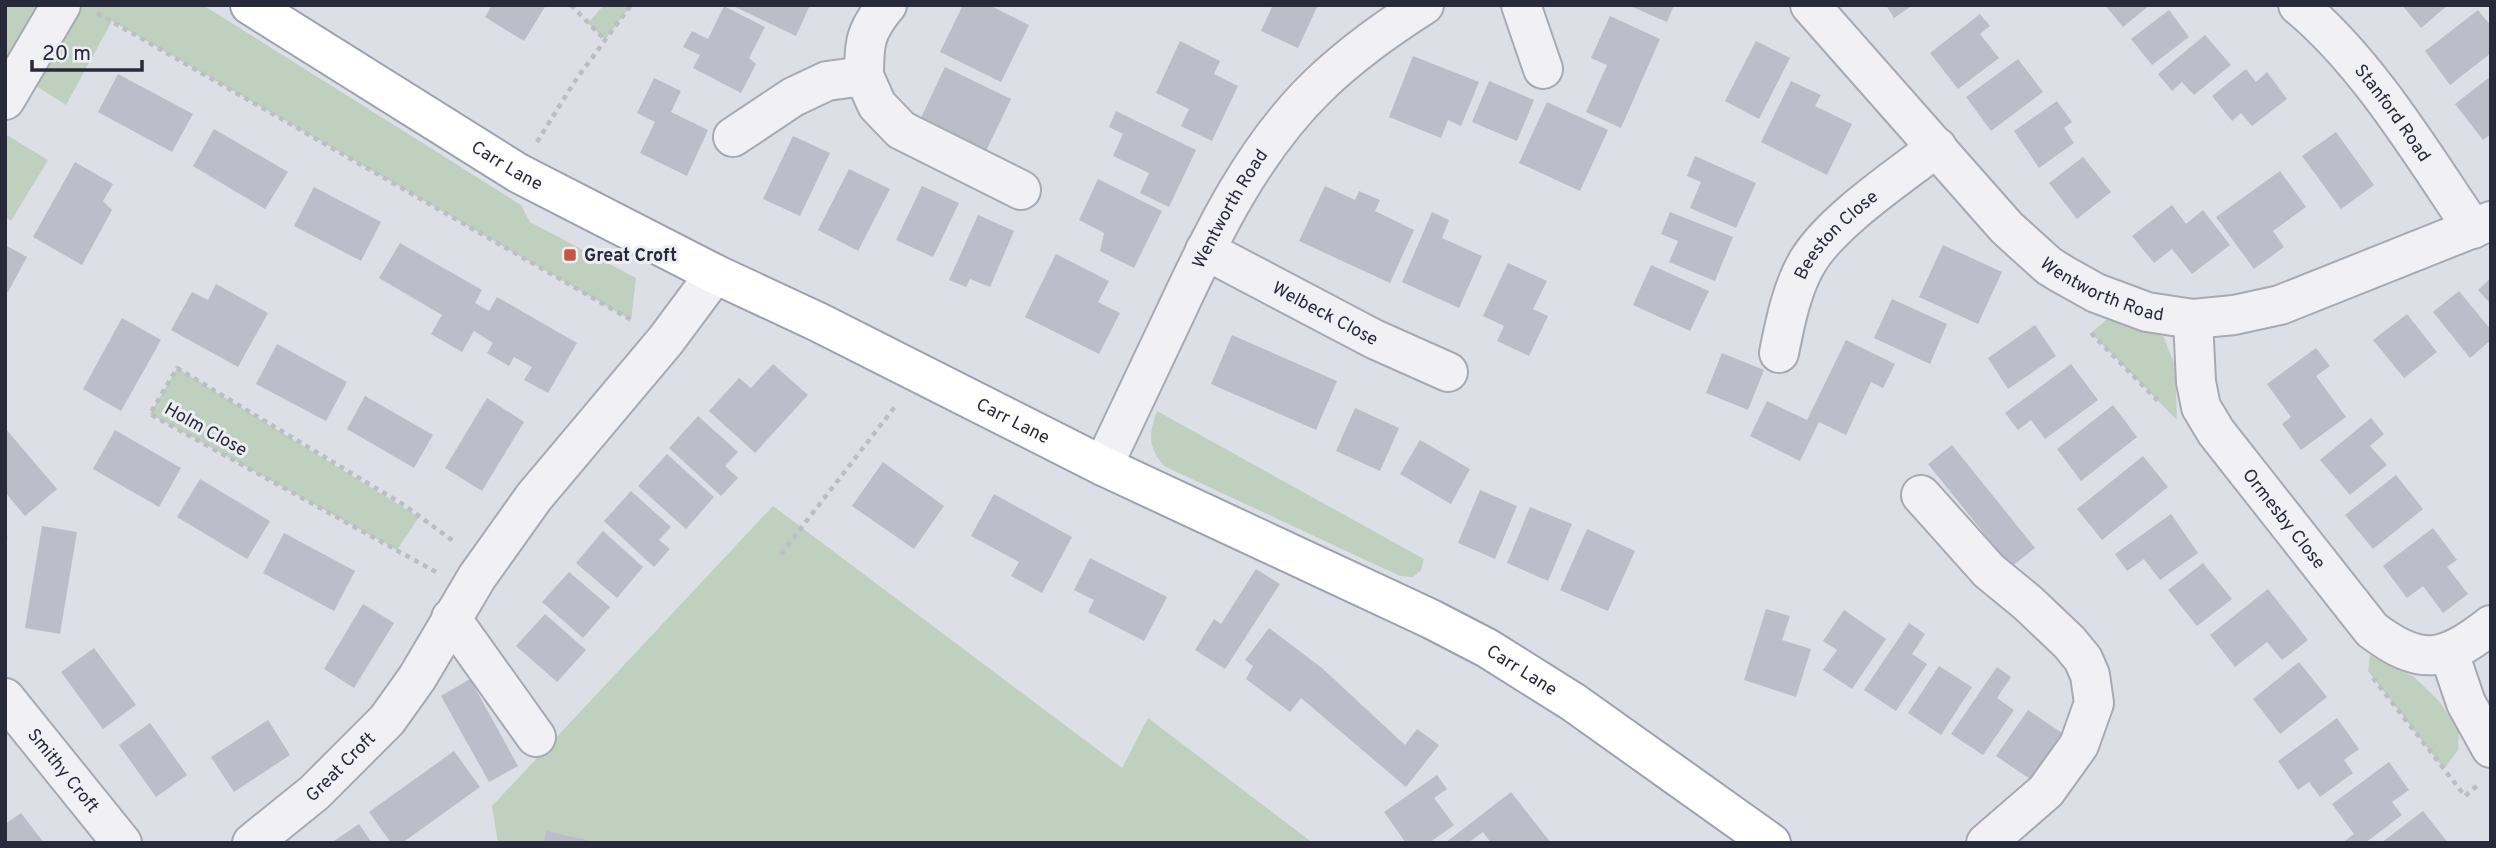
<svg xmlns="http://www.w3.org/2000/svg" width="2496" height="848" font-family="Overpass,sans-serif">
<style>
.green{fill:#bfd0bf}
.building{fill:#bbbdc9}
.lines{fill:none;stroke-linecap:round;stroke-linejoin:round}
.minor-casing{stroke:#a7a9b3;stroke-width:42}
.major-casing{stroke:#9da0b1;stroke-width:42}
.path{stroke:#bcbdc5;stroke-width:4.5;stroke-dasharray:5 5;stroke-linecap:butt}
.minor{stroke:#f0f0f5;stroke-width:38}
.major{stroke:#fff;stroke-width:38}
.poi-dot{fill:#c75547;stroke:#edeef4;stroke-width:2.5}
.labels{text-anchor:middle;stroke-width:6;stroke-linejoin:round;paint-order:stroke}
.street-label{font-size:18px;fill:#282a3c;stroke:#edeef4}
.poi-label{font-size:18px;font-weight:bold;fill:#282a3c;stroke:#edeef4;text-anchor:start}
</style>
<rect width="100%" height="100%" fill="#dddfe6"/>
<g class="green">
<path d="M5 5H203L521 205 530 222 636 278 631 320 112 21 66 105 5 66Z"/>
<path d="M604 5H631L605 40 588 23Z"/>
<path d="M5 134 48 160 11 221 5 217Z"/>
<path d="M2111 316 2163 336 2175 365 2177 420 2091 333Z"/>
<path d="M177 368 419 517 397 550 150 414Z"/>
<path d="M1157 411 1424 559 1421 570 1413 577 1400 576 1164 466C1147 446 1149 434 1157 411Z"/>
<path d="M773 506 1122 768 1148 718 1313 843H498L492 806Z"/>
<path d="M2370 655 2414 677 2440 702 2459 732 2458 750 2444 769 2368 671Z"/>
</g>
<g class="building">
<path d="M492 5H546L524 41 485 17Z"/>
<path d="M731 5H810L796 36Z"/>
<path d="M963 5H989L1029 25 1001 82 940 52Z"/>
<path d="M1273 5H1318L1298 48 1261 31Z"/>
<path d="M1628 5H1674L1667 22Z"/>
<path d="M1886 5H1913L1894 18Z"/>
<path d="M2105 5H2150L2123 27Z"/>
<path d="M2402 5H2448L2421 28Z"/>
<path d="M724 6 765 27 749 58 756 64 741 93 693 68 700 55 683 47 692 31 708 39Z"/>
<path d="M2169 10 2189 37 2152 65 2131 39Z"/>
<path d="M2478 10 2491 26V53L2450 85 2425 51Z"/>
<path d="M1980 14 1990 26 1980 34 1999 58 1958 89 1930 53Z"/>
<path d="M1610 16 1660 39 1621 128 1586 112 1607 65 1591 58Z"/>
<path d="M2205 35 2231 65 2194 95 2182 82 2172 91 2158 74Z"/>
<path d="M1180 41 1220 61 1214 74 1238 86 1212 141 1181 126 1189 109 1156 93Z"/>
<path d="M1756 41 1790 58 1759 119 1725 101Z"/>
<path d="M1413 56 1479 82 1461 126 1448 120 1441 138 1389 117Z"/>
<path d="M2018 59 2043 92 1991 131 1966 97Z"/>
<path d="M945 67 1011 99 984 155 918 124Z"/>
<path d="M2246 69 2256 82 2267 72 2287 99 2252 126 2241 113 2232 121 2212 96Z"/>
<path d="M118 74 193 114 172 152 98 112Z"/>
<path d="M2491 76V134L2483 140 2455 104Z"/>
<path d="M654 78 681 91 671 112 708 130 687 176 640 153 655 122 637 113Z"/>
<path d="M1489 81 1534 100 1517 141 1472 122Z"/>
<path d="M1791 81 1821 95 1815 106 1852 124 1827 175 1761 142Z"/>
<path d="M2057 101 2072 122 2064 128 2074 143 2039 168 2014 131Z"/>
<path d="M1547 102 1608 130 1580 191 1519 163Z"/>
<path d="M1116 111 1196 150 1169 207 1140 193 1149 173 1113 156 1123 134 1109 127Z"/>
<path d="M214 129 288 172 265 209 193 166Z"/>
<path d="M2336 132 2374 185 2341 209 2302 156Z"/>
<path d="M793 136 830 153 800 216 763 199Z"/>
<path d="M1695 156 1756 183 1736 228 1690 208 1701 182 1687 176Z"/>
<path d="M2083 157 2111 192 2077 219 2049 183Z"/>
<path d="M75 162 113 184 103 201 112 210 82 265 33 237Z"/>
<path d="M849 169 890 189 858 251 818 230Z"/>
<path d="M2280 171 2306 207 2273 231 2284 247 2254 269 2216 217Z"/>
<path d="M1098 179 1162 211 1134 268 1100 251 1104 233 1079 220Z"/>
<path d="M922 186 959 203 933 257 896 240Z"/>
<path d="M1325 186 1355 200 1359 191 1380 200 1375 211 1414 230 1390 283 1299 241Z"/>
<path d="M314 187 381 222 361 261 294 226Z"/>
<path d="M2172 205 2186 224 2203 210 2230 245 2192 274 2172 249 2154 263 2132 236Z"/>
<path d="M1432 212 1449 220 1442 238 1482 256 1459 308 1402 282Z"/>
<path d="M1670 212 1733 237 1715 281 1669 262 1678 241 1661 234Z"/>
<path d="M978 215 1014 231 990 287 970 279 966 287 949 280Z"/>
<path d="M400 243 482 290 475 303 489 311 497 297 577 343 548 393 524 380 532 367 514 357 509 366 487 353 493 343 474 331 462 352 431 334 442 315 379 278Z"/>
<path d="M5 245 27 257 8 292 5 290Z"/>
<path d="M1943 245 2002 272 1978 324 1919 297Z"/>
<path d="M1056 254 1109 281 1098 302 1120 313 1099 354 1025 317Z"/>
<path d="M1508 263 1547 281 1533 309 1548 316 1529 356 1497 341 1504 326 1483 316Z"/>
<path d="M1651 265 1709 291 1690 331 1633 305Z"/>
<path d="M2491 278V304L2478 290Z"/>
<path d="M216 284 268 313 238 367 171 330 192 292 208 300Z"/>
<path d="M2459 291 2491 330V340L2470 358 2433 312Z"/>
<path d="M1892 299 1947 324 1930 364 1874 338Z"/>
<path d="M2407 314 2437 352 2404 378 2373 340Z"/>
<path d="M122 318 161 340 121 411 83 389Z"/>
<path d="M2035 325 2056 356 2008 389 1988 358Z"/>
<path d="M1232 335 1337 381 1316 430 1211 384Z"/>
<path d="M1846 340 1895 364 1883 388 1871 382 1846 435 1819 422 1800 461 1750 436 1767 401 1807 420Z"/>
<path d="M277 344 347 382 326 421 256 384Z"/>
<path d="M2316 348 2330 366 2316 376 2346 417 2301 450 2282 424 2291 417 2267 384Z"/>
<path d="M1722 353 1764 370 1748 410 1706 393Z"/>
<path d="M773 364 808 395 755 453 709 411 739 378 751 388Z"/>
<path d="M2071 364 2098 400 2045 439 2031 420 2018 430 2005 413Z"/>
<path d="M365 396 433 435 414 468 347 429Z"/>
<path d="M487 398 524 422 482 491 445 468Z"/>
<path d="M2113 405 2137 437 2081 481 2057 449Z"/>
<path d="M1355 408 1399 428 1380 471 1336 451Z"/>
<path d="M698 416 738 452 725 466 738 478 721 496 669 448Z"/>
<path d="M2371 418 2384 434 2370 446 2387 465 2350 495 2320 460Z"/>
<path d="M5 428 57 489 25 516 5 492Z"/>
<path d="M115 430 181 468 159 507 93 469Z"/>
<path d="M1420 440 1470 469 1451 504 1400 474Z"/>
<path d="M1952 445 2035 548 2011 567 1928 464Z"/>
<path d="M667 454 714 497 686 529 638 486Z"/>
<path d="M2143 456 2168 487 2102 540 2077 509Z"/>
<path d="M883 462 944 506 914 549 852 506Z"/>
<path d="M2396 475 2423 509 2373 549 2345 515Z"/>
<path d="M200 479 270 521 247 559 177 517Z"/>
<path d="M1480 490 1517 506 1495 559 1458 543Z"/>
<path d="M631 491 671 527 659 540 670 549 654 567 604 521Z"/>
<path d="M994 494 1072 537 1042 593 1011 576 1019 562 971 536Z"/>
<path d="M1530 507 1572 524 1548 581 1507 563Z"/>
<path d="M2171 514 2198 553 2160 580 2144 559 2127 571 2115 554Z"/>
<path d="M42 526 77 532 60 634 25 628Z"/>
<path d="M2433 528 2457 560 2447 567 2468 594 2443 613 2423 586 2407 598 2383 566Z"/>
<path d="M1587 529 1635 551 1608 611 1560 590Z"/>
<path d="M603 531 643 567 617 598 576 563Z"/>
<path d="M284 533 355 571 334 611 263 573Z"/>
<path d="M1090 558 1167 597 1144 641 1088 612 1094 600 1074 590Z"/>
<path d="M2203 563 2232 599 2197 626 2168 590Z"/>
<path d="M1256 569 1280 584 1225 669 1195 650 1214 619 1221 624Z"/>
<path d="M569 572 610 607 583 638 542 602Z"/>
<path d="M2268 589 2308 640 2282 660 2267 642 2235 667 2210 635Z"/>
<path d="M363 604 394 623 354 688 324 669Z"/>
<path d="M1766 609 1790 616 1782 640 1811 649 1796 697 1744 680Z"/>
<path d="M1844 610 1886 639 1852 689 1823 670 1837 650 1823 641Z"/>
<path d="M545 614 586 650 557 682 516 646Z"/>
<path d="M1909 623 1925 634 1912 654 1927 664 1896 711 1864 690Z"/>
<path d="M1269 628 1322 668 1405 745 1417 729 1439 745 1406 787 1301 698 1290 712 1246 679 1253 666 1245 660Z"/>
<path d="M94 648 136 705 103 729 61 672Z"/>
<path d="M2299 662 2327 697 2280 734 2253 699Z"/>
<path d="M1939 666 1972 687 1941 735 1908 713Z"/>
<path d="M1997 667 2011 677 1997 698 2014 710 1983 755 1951 734Z"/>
<path d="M470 679 518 766 489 782 441 696Z"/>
<path d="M2028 710 2062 733 2030 779 1996 756Z"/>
<path d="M2337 718 2359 749 2344 760 2353 773 2320 797 2309 782 2298 790 2278 761Z"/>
<path d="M268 720 290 755 234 792 211 757Z"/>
<path d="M150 723 187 775 156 797 119 745Z"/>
<path d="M454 751 480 787 402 843H391L369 812Z"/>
<path d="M2389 762 2409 790 2392 802 2402 815 2365 843H2346L2345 841 2354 834 2332 804Z"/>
<path d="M1437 775 1447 789 1434 798 1454 825 1429 843H1406L1384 812Z"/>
<path d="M1511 792 1551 843H1491L1483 832 1468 843H1445Z"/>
<path d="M2423 811 2448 843H2381Z"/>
<path d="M21 813 44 843H5V824Z"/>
<path d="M359 824 372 843H331Z"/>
<path d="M546 831 596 842V843H544Z"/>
</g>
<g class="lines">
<defs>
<g id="minor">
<path d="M1521 5 1543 69"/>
<path id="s1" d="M1810 5 2007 228 2049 266 2062 274 2096 293 2147 312 2193 319 2234 315 2280 305 2491 221"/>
<path id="s2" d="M2298 5C2368 63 2422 154 2473 229"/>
<path d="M864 76C864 43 865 31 887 5"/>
<path d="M5 100 61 5"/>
<path d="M733 137 793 97 827 81 864 76 877 105 901 130 1021 190"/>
<path id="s3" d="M1205 250 1374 339 1448 372"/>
<path id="s4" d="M2193 319 2196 382 2201 407 2216 432 2372 630C2421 667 2444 662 2491 625"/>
<path id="s5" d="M1779 353C1785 323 1792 287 1808 261 1833 220 1899 177 1937 147"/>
<path id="s6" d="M1103 466C1127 416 1150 366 1174 316 1212 234 1253 149 1318 86 1350 55 1386 29 1424 5"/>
<path d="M1921 495 1989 571 2028 603 2069 642 2083 659 2090 675 2094 703 2079 745 2046 791 1986 843"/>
<path d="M451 618 536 737"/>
<path d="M2449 653 2466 703 2491 748"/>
<path id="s7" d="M5 698 122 843"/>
<path id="s8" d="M252 843 314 793 387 720 417 678 477 577 534 497 666 340 715 274"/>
</g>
<g id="major">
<path id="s9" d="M250 5 518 173 715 274 818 322 1103 466 1431 619 1487 648 1573 702 1771 843"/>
</g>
</defs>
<use href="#minor" class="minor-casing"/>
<use href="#major" class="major-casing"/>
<g class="path">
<path d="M571 5 605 40"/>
<path d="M97 13 633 321"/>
<path d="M537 142 575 81 631 5"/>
<path d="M2091 333 2161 404"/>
<path d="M5 536V545"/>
<path d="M781 554 897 404"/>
<path d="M436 572 150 414 177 368 404 505 456 543"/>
<path d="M2373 678 2465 796 2480 783"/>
</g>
<use href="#minor" class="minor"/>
<use href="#major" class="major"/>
</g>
<rect class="poi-dot" x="563" y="248" width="14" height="14" rx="3.5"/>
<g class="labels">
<g class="street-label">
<text dy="6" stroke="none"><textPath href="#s2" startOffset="144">Stanford Road</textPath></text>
<text dy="6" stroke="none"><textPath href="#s9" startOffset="303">Carr Lane</textPath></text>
<text dy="6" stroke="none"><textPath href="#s6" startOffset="287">Wentworth Road</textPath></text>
<text dy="6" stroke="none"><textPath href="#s5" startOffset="135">Beeston Close</textPath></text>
<text dy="6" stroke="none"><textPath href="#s1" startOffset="413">Wentworth Road</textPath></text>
<text dy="6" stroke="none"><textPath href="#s3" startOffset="136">Welbeck Close</textPath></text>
<text dy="6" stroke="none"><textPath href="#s9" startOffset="870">Carr Lane</textPath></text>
<text transform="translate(206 429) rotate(29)" y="6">Holm Close</text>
<text dy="6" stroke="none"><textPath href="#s4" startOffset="228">Ormesby Close</textPath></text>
<text dy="6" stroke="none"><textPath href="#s9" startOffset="1437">Carr Lane</textPath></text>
<text dy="6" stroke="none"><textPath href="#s8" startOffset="117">Great Croft</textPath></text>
<text dy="6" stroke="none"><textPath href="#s7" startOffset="93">Smithy Croft</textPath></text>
</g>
<g class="poi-label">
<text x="584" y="261">Great Croft</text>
</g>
</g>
<rect width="2496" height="848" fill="none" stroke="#282a3c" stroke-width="14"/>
<path d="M32 60v10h110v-10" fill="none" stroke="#282a3c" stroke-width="3.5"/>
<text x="42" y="60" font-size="21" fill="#282a3c" stroke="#edeef4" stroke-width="5" paint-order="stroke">20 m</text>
</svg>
